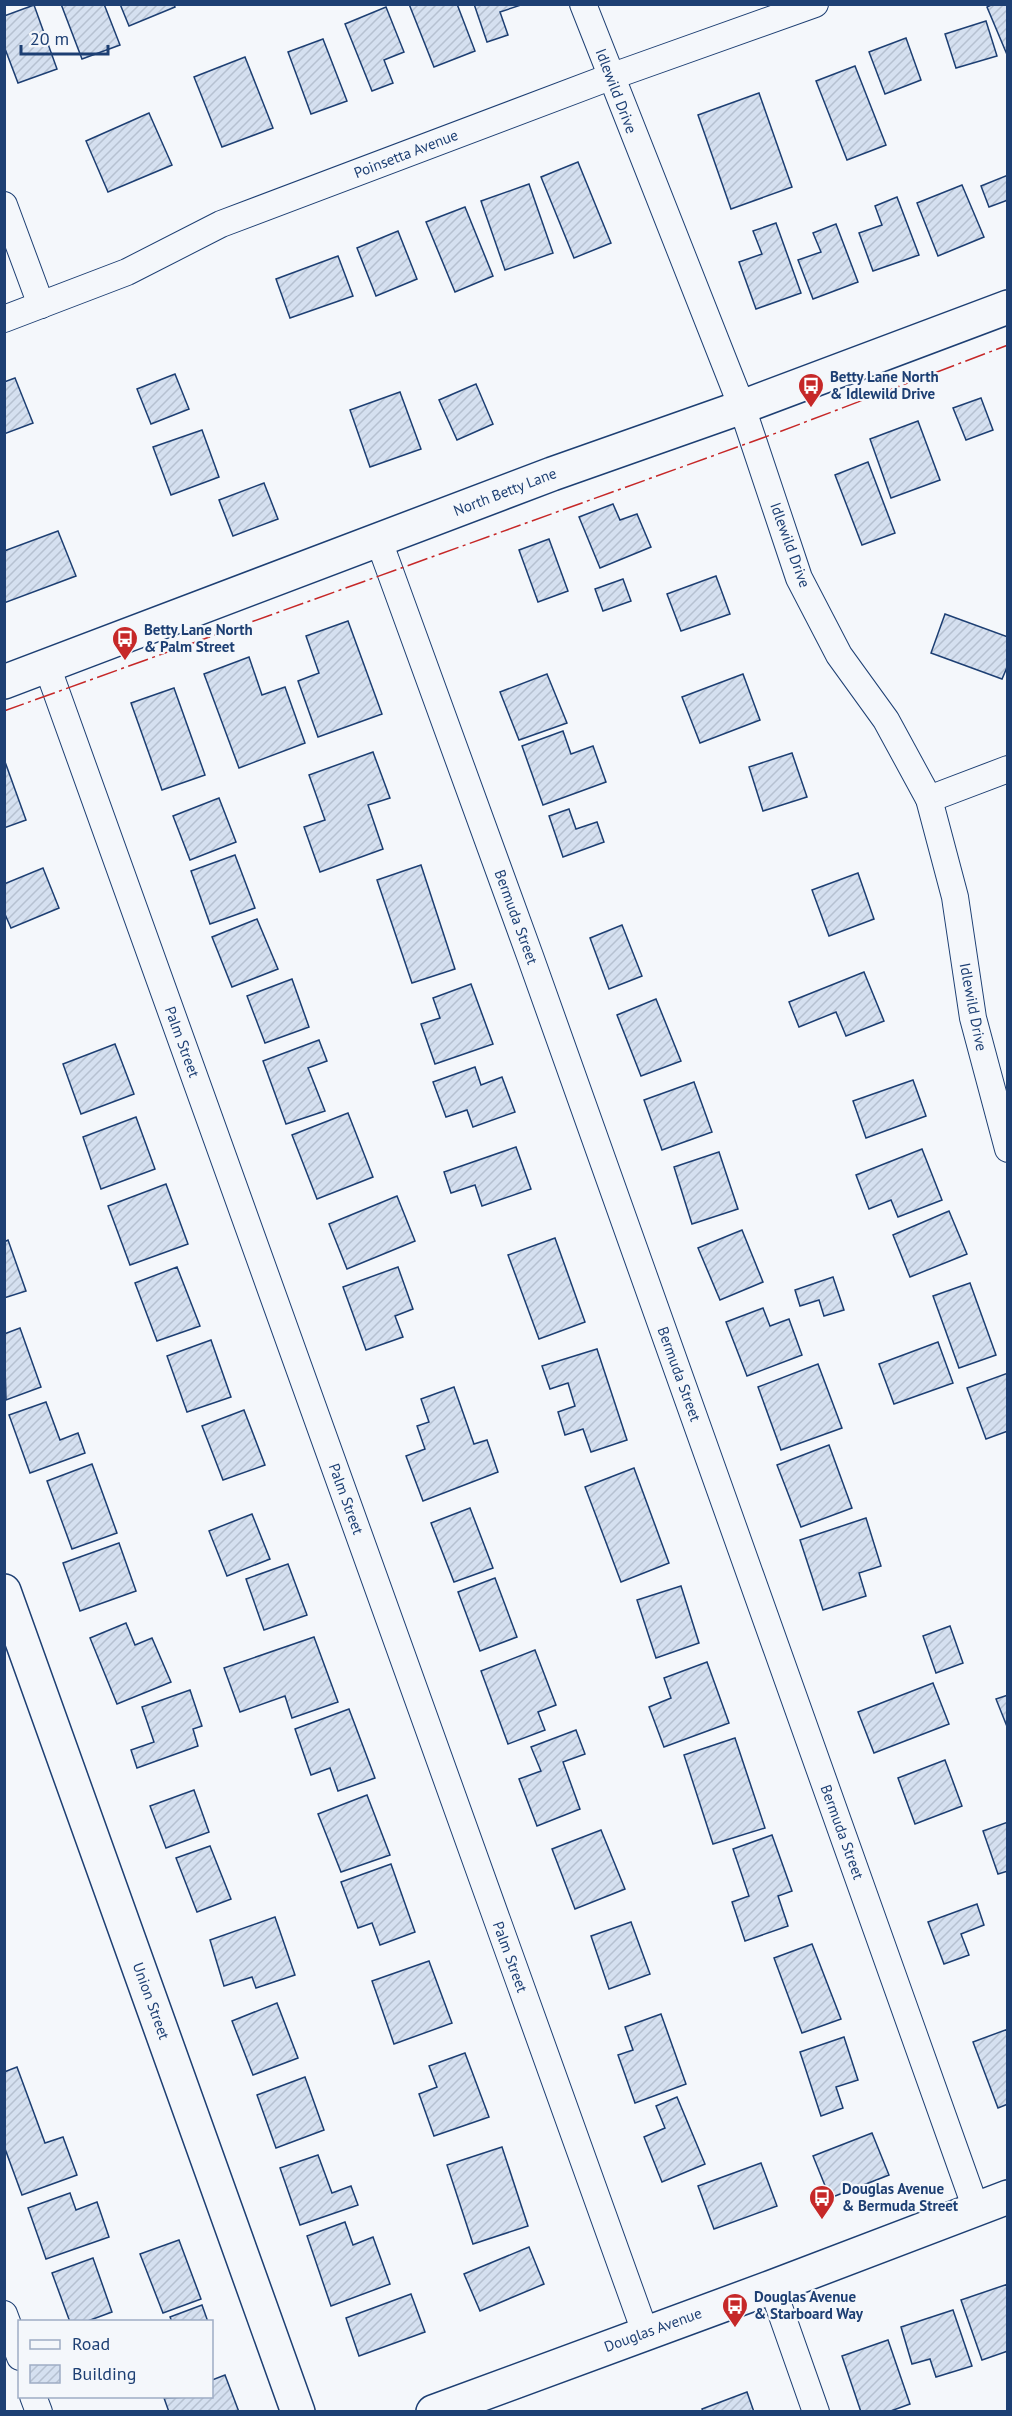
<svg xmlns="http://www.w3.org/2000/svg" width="1012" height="2416" font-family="'PT Sans',sans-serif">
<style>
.building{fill:url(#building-hatch);stroke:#1d3f73;stroke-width:1.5}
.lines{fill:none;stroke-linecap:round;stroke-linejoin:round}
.street-casing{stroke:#1d3f73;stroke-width:28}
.secondary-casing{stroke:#1d3f73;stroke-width:36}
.street{stroke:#f4f7fb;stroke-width:26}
.secondary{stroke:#f4f7fb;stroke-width:33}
.power{stroke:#c62828;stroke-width:1.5;stroke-dasharray:21 4.5 3 4.5;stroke-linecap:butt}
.labels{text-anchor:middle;stroke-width:4.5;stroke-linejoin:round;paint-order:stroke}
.street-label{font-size:15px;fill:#1d3f73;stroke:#f4f7fb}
.poi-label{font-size:15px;font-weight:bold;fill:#1d3f73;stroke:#f4f7fb;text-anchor:start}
</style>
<defs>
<pattern id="building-hatch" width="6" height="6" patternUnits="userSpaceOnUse" patternTransform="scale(1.5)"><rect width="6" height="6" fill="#d5e0f0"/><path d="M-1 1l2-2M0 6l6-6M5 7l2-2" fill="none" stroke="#b6c1d1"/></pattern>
</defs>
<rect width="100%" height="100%" fill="#f4f7fb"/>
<g class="building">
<path d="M61 4H104L120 45 82 59Z"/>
<path d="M120 4H174L175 7 129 26Z"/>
<path d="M409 4H457L475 51 434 67Z"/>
<path d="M474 4H521V5L500 12 508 35 487 42Z"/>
<path d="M993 4H1008V57L987 7Z"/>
<path d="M34 5 57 69 18 83 4 46V16Z"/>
<path d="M386 7 404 52 384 60 393 83 372 91 345 24Z"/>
<path d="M986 21 997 56 956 68 945 34Z"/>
<path d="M906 38 921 80 885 94 869 52Z"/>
<path d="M323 39 347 101 311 114 288 52Z"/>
<path d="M245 57 273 128 222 147 194 77Z"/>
<path d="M855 66 886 145 847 160 816 81Z"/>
<path d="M759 93 792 187 731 209 698 115Z"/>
<path d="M149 113 172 165 108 192 86 141Z"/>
<path d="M578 162 611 243 574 258 541 177Z"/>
<path d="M1008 175V200L989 207 981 186Z"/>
<path d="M529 184 553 253 505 270 481 201Z"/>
<path d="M962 185 984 237 938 256 917 203Z"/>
<path d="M897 197 919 255 873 271 859 233 882 225 875 206Z"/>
<path d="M465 207 493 276 455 292 426 222Z"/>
<path d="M776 223 801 293 756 309 739 262 762 254 753 231Z"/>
<path d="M836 224 858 282 813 299 798 260 821 252 813 233Z"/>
<path d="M398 231 417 279 376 296 357 248Z"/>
<path d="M338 256 353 296 290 318 276 279Z"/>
<path d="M175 374 189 409 151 424 137 389Z"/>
<path d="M15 378 33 423 4 434V382Z"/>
<path d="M476 384 493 424 457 440 439 400Z"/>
<path d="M400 392 421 449 370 467 350 410Z"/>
<path d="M981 398 993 430 966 440 953 408Z"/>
<path d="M918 421 940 480 891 498 870 439Z"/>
<path d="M202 430 219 477 171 495 153 447Z"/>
<path d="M868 462 895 533 862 545 835 475Z"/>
<path d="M264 483 278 519 233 536 219 500Z"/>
<path d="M613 504 620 520 637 514 651 547 600 568 579 517Z"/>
<path d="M58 531 76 576 4 603V551Z"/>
<path d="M549 539 568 591 538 602 519 550Z"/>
<path d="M716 576 730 614 681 631 667 594Z"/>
<path d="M623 579 631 601 603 611 595 589Z"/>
<path d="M945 614 1008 637V665L1002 679 931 653Z"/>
<path d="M348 621 382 714 318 737 298 681 319 673 306 636Z"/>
<path d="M249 657 262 695 285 687 305 743 239 768 204 674Z"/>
<path d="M547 674 567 723 519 740 500 692Z"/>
<path d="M743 674 760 720 700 743 682 697Z"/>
<path d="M174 688 205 775 162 790 131 703Z"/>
<path d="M563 731 571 754 593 746 606 782 543 805 522 746Z"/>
<path d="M373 752 390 798 368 805 383 849 320 872 304 827 325 820 309 775Z"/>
<path d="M792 753 807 797 763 811 749 767Z"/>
<path d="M4 759 26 820 4 828Z"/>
<path d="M219 798 236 842 190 860 173 816Z"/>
<path d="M569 809 576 829 597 822 604 842 563 857 549 816Z"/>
<path d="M235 855 255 908 210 924 191 871Z"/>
<path d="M421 865 455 969 412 983 377 880Z"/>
<path d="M43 868 59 908 11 928 4 912V884Z"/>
<path d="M858 873 874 919 829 936 812 890Z"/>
<path d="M257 919 278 969 232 987 212 937Z"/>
<path d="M622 925 642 976 609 989 590 938Z"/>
<path d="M864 972 884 1021 846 1036 836 1012 799 1027 789 1002Z"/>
<path d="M292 979 309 1027 265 1043 247 996Z"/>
<path d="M471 984 493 1044 435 1064 421 1024 440 1018 433 998Z"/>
<path d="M656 999 681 1061 641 1076 617 1015Z"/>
<path d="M319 1040 327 1061 308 1068 325 1111 286 1124 263 1061Z"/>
<path d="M115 1044 134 1094 81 1114 63 1064Z"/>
<path d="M475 1067 481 1085 502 1077 515 1112 473 1127 467 1110 446 1117 433 1082Z"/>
<path d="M913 1080 926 1116 866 1138 853 1101Z"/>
<path d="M694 1082 712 1132 662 1150 644 1100Z"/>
<path d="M348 1113 373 1177 317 1199 292 1135Z"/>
<path d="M136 1117 155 1169 101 1189 83 1137Z"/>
<path d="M516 1147 531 1189 482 1206 475 1185 451 1193 444 1172Z"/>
<path d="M922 1149 942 1200 898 1217 891 1200 869 1209 856 1175Z"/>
<path d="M719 1152 738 1209 692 1224 674 1167Z"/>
<path d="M166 1184 188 1244 130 1265 108 1206Z"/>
<path d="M397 1196 415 1241 347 1269 329 1224Z"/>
<path d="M949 1211 967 1254 910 1277 893 1235Z"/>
<path d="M742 1230 763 1282 720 1300 698 1248Z"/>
<path d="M555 1238 585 1322 539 1339 508 1255Z"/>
<path d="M8 1240 26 1291 4 1298V1242Z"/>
<path d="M177 1267 200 1326 157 1341 135 1283Z"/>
<path d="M398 1267 413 1309 395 1316 403 1337 366 1350 343 1287Z"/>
<path d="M833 1277 844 1310 824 1316 819 1300 800 1306 795 1290Z"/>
<path d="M970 1283 996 1355 959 1368 933 1296Z"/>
<path d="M763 1308 770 1326 789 1319 802 1355 747 1376 726 1322Z"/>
<path d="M20 1328 41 1387 6 1400 4 1334Z"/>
<path d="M211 1340 231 1397 187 1412 167 1356Z"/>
<path d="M938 1342 953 1383 894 1404 879 1364Z"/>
<path d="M597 1349 627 1440 591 1452 583 1429 565 1435 558 1412 575 1406 568 1383 550 1389 542 1366Z"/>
<path d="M818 1364 842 1428 781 1450 758 1387Z"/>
<path d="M1008 1373V1431L986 1439 967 1388Z"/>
<path d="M454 1387 474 1444 487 1440 498 1472 423 1501 406 1456 425 1449 417 1426 429 1422 421 1399Z"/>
<path d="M46 1402 60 1440 78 1433 85 1453 30 1473 9 1415Z"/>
<path d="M244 1410 265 1465 223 1480 202 1426Z"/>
<path d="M829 1445 852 1508 801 1527 777 1465Z"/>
<path d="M92 1464 117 1533 72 1549 47 1481Z"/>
<path d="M634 1468 669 1563 621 1582 585 1487Z"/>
<path d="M470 1508 493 1568 454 1582 431 1523Z"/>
<path d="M252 1514 270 1559 227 1576 209 1531Z"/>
<path d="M866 1518 881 1566 859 1573 866 1596 823 1610 800 1540Z"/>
<path d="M119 1543 136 1591 80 1611 63 1563Z"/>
<path d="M288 1564 307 1615 264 1630 246 1579Z"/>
<path d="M495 1578 517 1637 480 1651 458 1592Z"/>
<path d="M681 1586 699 1643 656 1658 637 1600Z"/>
<path d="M126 1623 135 1645 152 1638 171 1682 117 1704 90 1638Z"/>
<path d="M950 1626 963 1663 936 1673 923 1636Z"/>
<path d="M314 1637 338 1702 292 1718 285 1696 240 1712 224 1668Z"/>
<path d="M535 1650 556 1705 538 1712 545 1730 508 1744 481 1671Z"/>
<path d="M707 1662 729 1723 664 1747 649 1707 671 1698 664 1678Z"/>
<path d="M933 1683 949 1724 874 1753 858 1712Z"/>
<path d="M190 1690 202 1726 193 1729 198 1746 137 1768 131 1750 154 1742 142 1707Z"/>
<path d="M1008 1695V1729L996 1699Z"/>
<path d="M349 1709 375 1778 338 1791 330 1768 311 1775 295 1729Z"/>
<path d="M576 1730 585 1754 563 1762 580 1809 537 1826 519 1779 541 1771 531 1747Z"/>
<path d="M735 1738 765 1828 713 1844 684 1755Z"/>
<path d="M945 1760 962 1806 915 1824 898 1778Z"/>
<path d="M194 1790 209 1832 166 1848 150 1806Z"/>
<path d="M367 1795 390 1855 341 1872 318 1814Z"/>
<path d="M1008 1822V1871L998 1874 983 1831Z"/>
<path d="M601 1830 625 1889 575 1909 552 1849Z"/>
<path d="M772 1835 792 1891 778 1896 788 1926 745 1941 732 1902 749 1896 733 1849Z"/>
<path d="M210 1846 231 1899 197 1912 176 1858Z"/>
<path d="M391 1864 415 1932 380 1945 372 1923 358 1928 341 1882Z"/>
<path d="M977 1904 984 1925 961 1934 969 1955 944 1964 928 1922Z"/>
<path d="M275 1917 295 1975 256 1988 252 1977 224 1986 210 1940Z"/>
<path d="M631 1922 650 1974 609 1989 591 1936Z"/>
<path d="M812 1944 841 2019 802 2033 774 1958Z"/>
<path d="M429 1961 452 2023 394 2044 372 1981Z"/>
<path d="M277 2003 298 2058 253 2075 232 2021Z"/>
<path d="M661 2014 686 2084 635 2103 618 2055 633 2050 625 2027Z"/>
<path d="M1008 2029V2104L998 2108 973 2042Z"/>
<path d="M844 2037 858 2080 836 2087 843 2108 821 2116 800 2052Z"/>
<path d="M465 2053 489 2117 434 2136 419 2094 437 2087 429 2066Z"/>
<path d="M17 2067 45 2143 63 2137 77 2175 22 2195 4 2146V2072Z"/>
<path d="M305 2077 324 2130 276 2148 257 2095Z"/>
<path d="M677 2097 705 2164 662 2182 644 2137 665 2128 656 2106Z"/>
<path d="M872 2133 889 2175 830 2198 813 2156Z"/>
<path d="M502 2147 528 2226 473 2244 447 2165Z"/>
<path d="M318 2155 332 2193 351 2186 358 2205 300 2225 280 2168Z"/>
<path d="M761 2163 777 2206 714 2229 698 2186Z"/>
<path d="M70 2193 76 2210 97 2202 109 2237 46 2259 28 2208Z"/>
<path d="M345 2222 353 2245 373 2237 390 2284 331 2306 307 2236Z"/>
<path d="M179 2240 201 2299 163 2313 140 2254Z"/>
<path d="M529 2247 544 2284 480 2311 464 2274Z"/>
<path d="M93 2258 112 2312 85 2322H70L52 2273Z"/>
<path d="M1008 2284V2351L982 2360 961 2300Z"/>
<path d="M411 2294 425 2332 359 2356 346 2318Z"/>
<path d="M202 2305 208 2322H172L170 2317Z"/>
<path d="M953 2310 972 2366 936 2377 930 2359 912 2364 901 2327Z"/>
<path d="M888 2340 910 2404 888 2412H861L842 2356Z"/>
<path d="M225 2375 239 2412H169L164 2398 212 2396V2380Z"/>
<path d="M747 2392 754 2412H703L702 2409Z"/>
</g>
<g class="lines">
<defs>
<g id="street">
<path d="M583 4 742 407 799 578 839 655 886 720 929 799 955 897 973 1018 1008 1149"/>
<path d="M4 205 41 305"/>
<path d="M4 319 127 272 221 224 610 77 815 4"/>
<path d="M379 541 530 956 976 2209"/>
<path d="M47 666 645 2332"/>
<path d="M929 799 1008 769"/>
<path d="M772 2287 816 2412"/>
<path d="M4 2314 20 2357"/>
<path d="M33 2396 39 2412"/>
</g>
<g id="secondary">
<path d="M4 682 552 474 742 407 1008 307"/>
<path d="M4 1591 298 2412"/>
<path d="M433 2412 772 2287 1008 2197"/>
</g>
</defs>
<use href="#street" class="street-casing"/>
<use href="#secondary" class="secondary-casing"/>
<use href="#street" class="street"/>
<use href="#secondary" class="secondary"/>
<path class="power" d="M4 711 779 432 1008 345"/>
</g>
<defs>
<symbol id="bus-pin" viewBox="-11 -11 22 30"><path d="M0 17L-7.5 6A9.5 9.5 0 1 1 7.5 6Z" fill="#c62828" stroke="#f4f7fb"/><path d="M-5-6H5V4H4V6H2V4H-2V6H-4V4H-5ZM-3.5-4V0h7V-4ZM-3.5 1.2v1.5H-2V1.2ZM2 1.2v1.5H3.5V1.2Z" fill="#fff"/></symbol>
</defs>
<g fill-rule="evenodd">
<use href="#bus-pin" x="796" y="371" width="30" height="40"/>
<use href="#bus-pin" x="110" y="624" width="30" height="40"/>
<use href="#bus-pin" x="807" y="2183" width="30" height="40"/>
<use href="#bus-pin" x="720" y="2291" width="30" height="40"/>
</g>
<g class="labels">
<g class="street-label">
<text transform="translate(616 91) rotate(69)" y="5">Idlewild Drive</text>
<text transform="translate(406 154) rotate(-21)" y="5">Poinsetta Avenue</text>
<text transform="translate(505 492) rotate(-21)" y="5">North Betty Lane</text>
<text transform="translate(790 545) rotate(70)" y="5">Idlewild Drive</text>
<text transform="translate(516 917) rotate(70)" y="5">Bermuda Street</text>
<text transform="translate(973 1007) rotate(79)" y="5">Idlewild Drive</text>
<text transform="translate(182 1042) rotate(70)" y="5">Palm Street</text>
<text transform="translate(679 1374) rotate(70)" y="5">Bermuda Street</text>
<text transform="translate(346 1499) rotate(70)" y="5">Palm Street</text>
<text transform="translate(842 1832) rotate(70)" y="5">Bermuda Street</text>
<text transform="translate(510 1957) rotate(70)" y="5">Palm Street</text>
<text transform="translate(151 2001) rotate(70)" y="5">Union Street</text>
<text transform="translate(653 2330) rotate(-20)" y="5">Douglas Avenue</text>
</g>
<g class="poi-label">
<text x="830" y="382">Betty Lane North<tspan x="830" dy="17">&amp; Idlewild Drive</tspan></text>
<text x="144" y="635">Betty Lane North<tspan x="144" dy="17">&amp; Palm Street</tspan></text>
<text x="842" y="2194">Douglas Avenue<tspan x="842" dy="17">&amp; Bermuda Street</tspan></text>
<text x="754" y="2302">Douglas Avenue<tspan x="754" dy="17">&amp; Starboard Way</tspan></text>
</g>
</g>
<rect width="1012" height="2416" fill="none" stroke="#1d3f73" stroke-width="12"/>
<rect x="18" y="2320" width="195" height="78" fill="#f4f7fb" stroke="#9eadc5" stroke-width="1.5"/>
<rect x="30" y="2340" width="30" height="9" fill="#f4f7fb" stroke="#9eadc5" stroke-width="1.5"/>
<text x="72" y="2350" font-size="18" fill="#1d3f73">Road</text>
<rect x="30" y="2365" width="30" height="18" fill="url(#building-hatch)" stroke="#9eadc5" stroke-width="1.5"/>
<text x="72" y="2380" font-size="18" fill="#1d3f73">Building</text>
<path d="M21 45v9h87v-9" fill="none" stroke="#1d3f73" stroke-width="3"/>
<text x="30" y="45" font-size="18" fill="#1d3f73" stroke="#f4f7fb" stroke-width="4.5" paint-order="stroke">20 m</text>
</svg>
